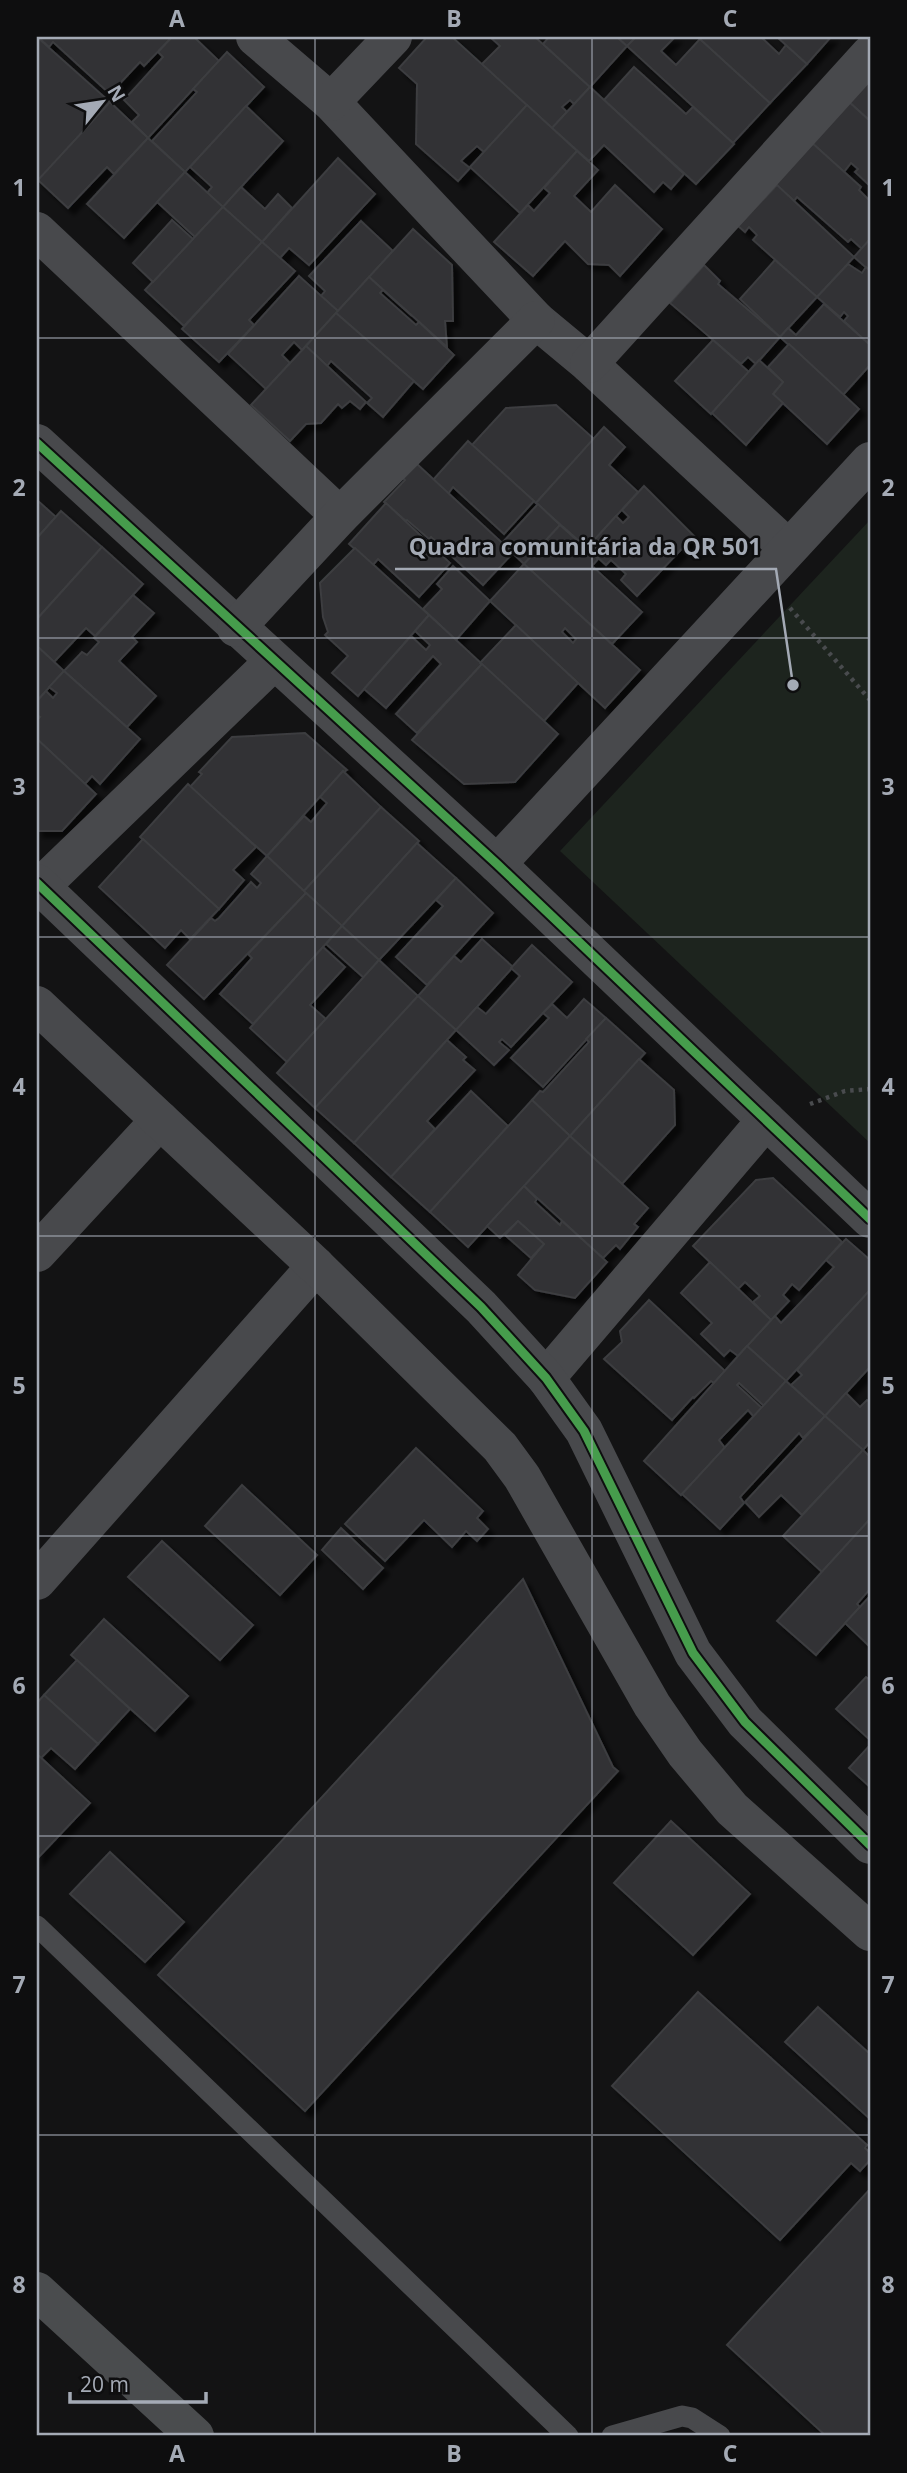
<svg xmlns="http://www.w3.org/2000/svg" width="907" height="2473" font-family="'Open Sans',sans-serif">
<style>
.green{fill:#1d241e}
.building{fill:#323234;stroke:#3c3d40;stroke-width:2;fill-rule:evenodd;filter:url(#shadow)}
.lines{fill:none;stroke-linecap:round;stroke-linejoin:round}
.path{stroke:#494b4e;stroke-width:4.5;stroke-dasharray:3.5 5;stroke-linecap:butt}
.service{stroke:#48494c;stroke-width:21}
.minor{stroke:#48494c;stroke-width:38}
.tertiary{stroke:#48494c;stroke-width:38}
.motorway{stroke:#4a4c4e;stroke-width:38}
.cycleway-casing{stroke:#0e0e0f;stroke-width:13}
.cycleway{stroke:#469c4c;stroke-width:9}
.grid{fill:none;stroke:#a4aab5;stroke-width:2;stroke-opacity:0.55}
.leader{fill:none;stroke:#a4aab5;stroke-width:2.5}
.callout-dot{fill:#a4aab5;stroke:#0e0e0f;stroke-width:2.5}
.callout-label{font-size:23px;text-anchor:middle;font-weight:bold;fill:#a4aab5;stroke:#0e0e0f;stroke-width:5;stroke-linejoin:round;paint-order:stroke}
.neatline{fill:none;stroke:#a4aab5;stroke-width:2.5}
.grid-label{font-size:23px;text-anchor:middle;font-weight:bold;fill:#a4aab5}
</style>
<defs>
<filter id="shadow"><feDropShadow dx="6" dy="6" stdDeviation="2" flood-color="#0009"/></filter>
</defs>
<rect width="100%" height="100%" fill="#131314"/>
<path class="green" d="M870 520V1143L560 851Z"/>
<g class="building">
<path d="M37 37 110 102 40 179 37 176Z"/>
<path d="M38 37H172L144 66 140 62 110 94 53 42 49 47Z"/>
<path d="M172 37H194L219 61 148 138 132 122 139 115 124 100 163 57 158 52Z"/>
<path d="M427 37H452L527 105 484 152 477 146 464 158 461 161 470 168 458 181 416 144 417 84 399 68Z"/>
<path d="M490 37H535L590 87 574 104 570 100 562 107 567 112 552 128 482 64 500 46Z"/>
<path d="M549 37H617L627 46 590 87 543 44Z"/>
<path d="M617 37H636L627 46Z"/>
<path d="M636 37H675L661 51 676 65 700 39 770 103 733 143 627 46Z"/>
<path d="M700 37H761L779 54 786 45 807 64 770 103 700 39Z"/>
<path d="M777 37H831L807 64Z"/>
<path d="M227 52 264 87 185 172 152 141 197 92 193 89Z"/>
<path d="M634 67 686 114 693 107 734 144 696 184 604 100Z"/>
<path d="M870 75V119L869 120 848 101Z"/>
<path d="M590 87 684 174 671 189 663 182 654 192 604 145 589 161 552 128Z"/>
<path d="M848 101 870 121V186L855 172 858 169 851 163 844 172 811 142Z"/>
<path d="M110 102 148 138 114 174 107 167 68 208 38 180Z"/>
<path d="M527 105 577 151 520 213 470 167Z"/>
<path d="M246 106 283 141 223 207 207 193 212 187 190 167Z"/>
<path d="M148 138 185 172 124 238 87 204Z"/>
<path d="M811 142 861 187 859 190 869 200 870 198V239L862 249 851 239 848 242 797 197 794 201 773 182Z"/>
<path d="M577 151 598 170 574 196 591 212 615 185 662 229 620 276 609 265 588 264 565 241 533 276 494 242 528 205 534 211 550 193 544 188Z"/>
<path d="M338 158 375 194 309 265 289 248 280 258 262 242Z"/>
<path d="M185 172 223 207 195 237 157 202Z"/>
<path d="M777 185 854 257 817 297 753 240 757 235 749 227 745 232 738 226Z"/>
<path d="M241 187 265 209 278 194 292 208 262 242 223 207Z"/>
<path d="M223 207 262 242 184 326 145 290Z"/>
<path d="M172 220 193 239 153 282 133 263Z"/>
<path d="M361 221 393 251 338 311 321 296 325 291 309 276Z"/>
<path d="M413 229 452 265 453 321H445L447 347 369 277Z"/>
<path d="M870 239V271L854 257Z"/>
<path d="M262 242 295 271 249 320 254 325 219 362 182 329Z"/>
<path d="M775 260 817 297 780 337 740 299Z"/>
<path d="M848 264 862 273 866 267 870 271V345L844 321 848 316 844 312 840 317 817 297Z"/>
<path d="M704 265 720 281 718 284 780 337 756 364 748 357 741 364 670 303Z"/>
<path d="M299 276 338 311 302 350 294 342 282 355 290 363 266 389 228 354Z"/>
<path d="M369 277 412 316 383 290 380 293 416 325 419 322 454 355 423 389 336 313Z"/>
<path d="M824 304 870 345V365L843 395 780 337 788 328 796 335Z"/>
<path d="M336 313 414 381 383 417 367 403 372 398 331 361 327 366 306 346Z"/>
<path d="M713 340 749 372 711 414 675 381Z"/>
<path d="M789 344 859 409 827 444 773 394 783 382 768 367Z"/>
<path d="M306 346 366 402 360 409 350 401 342 408 338 404 321 423 306 424 290 441 251 405Z"/>
<path d="M759 360 783 382 773 394 783 403 746 445 712 413Z"/>
<path d="M556 405 594 439 536 503 472 445 506 408Z"/>
<path d="M604 427 625 447 609 465 638 492 587 548 536 503Z"/>
<path d="M468 441 534 501 504 534 453 487 448 494 433 480Z"/>
<path d="M417 464 513 553 483 585 431 537 429 539 407 520 406 521 384 502 405 480 403 478Z"/>
<path d="M644 486 694 536 637 596 621 580 626 574 611 560 606 565 587 548 616 516 623 523 629 517 622 510Z"/>
<path d="M37 500 56 517 37 538Z"/>
<path d="M386 503 450 563 419 597 378 559 373 565 349 544Z"/>
<path d="M538 504 560 525 524 564 502 543Z"/>
<path d="M61 511 102 547 37 619V538Z"/>
<path d="M560 525 598 559 592 566 642 612 612 644 524 564Z"/>
<path d="M102 547 143 584 95 636 86 628 54 662 37 646V619Z"/>
<path d="M355 548 429 615 358 696 332 673 348 656 325 635 328 632 323 617 320 583Z"/>
<path d="M524 564 640 670 605 708 490 601ZM565 628 576 639 573 643 562 632Z"/>
<path d="M453 566 490 601 456 640 423 609 442 589 437 584Z"/>
<path d="M133 595 154 613 132 637 137 642 119 661 156 696 127 727 64 671 82 652 87 655 99 642 94 638Z"/>
<path d="M429 615 482 664 417 733 396 714 441 664 433 656 386 708 364 689 411 636 426 650 430 645 415 631Z"/>
<path d="M516 625 578 683 544 721 480 663Z"/>
<path d="M37 646 64 671 37 701Z"/>
<path d="M482 664 558 734 515 782 464 784 412 740Z"/>
<path d="M64 671 140 739 100 784 92 776 85 784 37 739V720L40 717 37 715V701L46 691 53 698 57 693 49 687Z"/>
<path d="M305 733 347 770 344 772 343 771 267 856 190 787 202 774 199 772 232 737Z"/>
<path d="M37 739 96 794 62 831H37Z"/>
<path d="M343 771 381 807 304 891 267 856 304 816 311 822 327 803 320 797Z"/>
<path d="M188 784 256 847 233 870 244 880 219 909 140 837Z"/>
<path d="M381 807 419 841 342 926 304 891Z"/>
<path d="M143 839 219 909 190 939 181 930 165 948 99 887Z"/>
<path d="M417 843 456 878 379 960 342 926Z"/>
<path d="M267 856 306 893 204 999 167 965 211 918 215 921 219 918 251 882 257 888 261 883 251 874Z"/>
<path d="M456 878 493 913 427 985 396 957 443 906 436 900Z"/>
<path d="M306 893 342 926 253 1024 220 994 252 958 248 954Z"/>
<path d="M342 926 379 960 364 978 326 944Z"/>
<path d="M482 939 513 967 456 1030 418 996 454 956 461 962Z"/>
<path d="M532 945 572 982 511 1047 502 1039 499 1042 509 1050 494 1065 456 1030 477 1007 486 1014 520 976 511 968Z"/>
<path d="M323 947 345 967 310 1005 326 1019 287 1062 250 1028Z"/>
<path d="M379 960 418 996 315 1108 277 1073Z"/>
<path d="M418 996 456 1030 354 1143 315 1108Z"/>
<path d="M584 999 606 1018 543 1087 511 1058 549 1018 543 1013 552 1004 567 1018Z"/>
<path d="M606 1018 645 1053 570 1136 532 1100 540 1091 543 1092 589 1042 586 1039Z"/>
<path d="M447 1040 466 1057 463 1060 475 1070 427 1121 435 1129 391 1177 354 1143Z"/>
<path d="M639 1059 674 1090 675 1125 622 1184 570 1136Z"/>
<path d="M471 1091 508 1126 430 1212 391 1177Z"/>
<path d="M532 1100 570 1136 468 1247 430 1212Z"/>
<path d="M570 1136 648 1208 634 1224 638 1227 620 1249 616 1245 603 1258 524 1186Z"/>
<path d="M773 1178 842 1242 799 1290 792 1284 783 1295 789 1301 771 1320 753 1302 760 1296 745 1282 738 1289 693 1246 756 1180Z"/>
<path d="M524 1186 537 1199 535 1202 560 1225 562 1221 607 1262 575 1298 535 1290 518 1275 544 1244 518 1221 500 1238 487 1226Z"/>
<path d="M518 1221 544 1244 531 1258 505 1235Z"/>
<path d="M846 1239 870 1260V1290L786 1381 747 1346 775 1316 781 1323 834 1267 826 1260Z"/>
<path d="M710 1262 771 1320 738 1356 730 1350 724 1356 701 1334 712 1323 681 1293Z"/>
<path d="M870 1290V1367L825 1416 791 1385 802 1375 797 1370Z"/>
<path d="M649 1300 725 1371 714 1383 711 1381 694 1398 693 1397 672 1420 604 1359 622 1342 620 1331Z"/>
<path d="M747 1346 786 1381 764 1406 739 1383 737 1385 762 1408 754 1417 748 1410 719 1440 725 1448 681 1495 644 1461Z"/>
<path d="M786 1381 825 1416 803 1438 799 1433 740 1497 744 1503 720 1529 682 1494Z"/>
<path d="M846 1393 860 1407 867 1400 870 1402V1442L863 1450 825 1416Z"/>
<path d="M825 1416 863 1450 802 1515 781 1495 759 1517 745 1502Z"/>
<path d="M416 1448 483 1511 477 1518 488 1529 477 1541 466 1531 452 1547 424 1520 385 1561 345 1524Z"/>
<path d="M863 1450 870 1457V1519L822 1572 783 1536Z"/>
<path d="M242 1485 317 1555 280 1595 205 1526Z"/>
<path d="M870 1519V1589L857 1604 860 1607 816 1655 777 1621Z"/>
<path d="M341 1528 383 1568 363 1589 322 1550Z"/>
<path d="M162 1541 253 1625 220 1660 128 1577Z"/>
<path d="M523 1579 613 1767 618 1771 305 2111 158 1975Z"/>
<path d="M870 1596V1647L845 1623Z"/>
<path d="M104 1619 188 1696 155 1731 71 1655Z"/>
<path d="M77 1660 130 1709 98 1744 44 1695Z"/>
<path d="M866 1677 870 1680V1740L836 1709Z"/>
<path d="M44 1695 98 1744 75 1769 51 1748 41 1758 37 1754V1703Z"/>
<path d="M870 1745V1787L849 1768Z"/>
<path d="M37 1754 90 1803 37 1859Z"/>
<path d="M671 1821 750 1894 693 1955 614 1883Z"/>
<path d="M110 1852 184 1922 145 1962 70 1894Z"/>
<path d="M698 1992 867 2145 865 2148 870 2153V2160L860 2171 851 2163 780 2240 612 2086Z"/>
<path d="M818 2007 870 2054V2119L785 2042Z"/>
<path d="M870 2189V2436H826L727 2345Z"/>
</g>
<g class="lines">
<g class="path">
<path d="M790 608 870 700"/>
<path d="M810 1104 845 1091 870 1089"/>
</g>
<g class="service">
<path d="M37 1926 568 2436"/>
<path d="M612 2436 682 2416 692 2418 720 2436"/>
</g>
<g class="minor">
<path d="M255 37 331 102 536 320 589 364 788 548"/>
<path d="M331 102 393 37"/>
<path d="M37 231 340 516"/>
<path d="M589 364 870 54"/>
<path d="M37 443 497 864 870 1219"/>
<path d="M236 628 340 516 536 320"/>
<path d="M497 864 870 461"/>
<path d="M41 886 274 661"/>
<path d="M37 1253 160 1120"/>
<path d="M546 1378 766 1120"/>
<path d="M37 1581 316 1266"/>
</g>
<g class="tertiary">
<path d="M37 883 481 1307 546 1378 584 1431 693 1653 745 1722 870 1845"/>
<path d="M37 1005 316 1266 500 1447 522 1477 652 1705 685 1753 732 1809 870 1932"/>
</g>
<path class="motorway" d="M37 2291 195 2436"/>
<defs>
<g id="cycleway">
<path d="M37 443 497 864 870 1219"/>
<path d="M37 883 481 1307 546 1378 584 1431 693 1653 745 1722 870 1845"/>
</g>
</defs>
<use href="#cycleway" class="cycleway-casing"/>
<use href="#cycleway" class="cycleway"/>
</g>
<path class="grid" d="M315 37V2436M592 37V2436M37 338H870M37 638H870M37 937H870M37 1236H870M37 1536H870M37 1836H870M37 2135H870"/>
<path class="leader" d="M793 685L776 569H395"/>
<circle class="callout-dot" cx="793" cy="685" r="7"/>
<g class="callout-label">
<text x="585" y="555">Quadra comunitária da QR 501</text>
</g>
<rect width="907" height="2473" fill="none" stroke="#0e0e0f" stroke-width="77"/>
<g transform="translate(102 102) rotate(60)" stroke="#0e0e0f" stroke-width="5" paint-order="stroke">
<path d="M0-5L12 26L0 18L-12 26Z" fill="#a4aab5"/>
<text y="-10" font-size="19" font-weight="bold" text-anchor="middle" fill="#a4aab5">N</text>
</g>
<path d="M70 2392v10h136v-10" fill="none" stroke="#a4aab5" stroke-width="3.5"/>
<text x="80" y="2392" font-size="21" fill="#a4aab5" stroke="#0e0e0f" stroke-width="5" paint-order="stroke">20 m</text>
<rect x="38" y="38" width="831" height="2396" class="neatline"/>
<g class="grid-label">
<text x="177" y="27">A</text>
<text x="454" y="27">B</text>
<text x="730" y="27">C</text>
<text x="19" y="196">1</text>
<text x="888" y="196">1</text>
<text x="19" y="496">2</text>
<text x="888" y="496">2</text>
<text x="19" y="795">3</text>
<text x="888" y="795">3</text>
<text x="19" y="1095">4</text>
<text x="888" y="1095">4</text>
<text x="19" y="1394">5</text>
<text x="888" y="1394">5</text>
<text x="19" y="1694">6</text>
<text x="888" y="1694">6</text>
<text x="19" y="1993">7</text>
<text x="888" y="1993">7</text>
<text x="19" y="2293">8</text>
<text x="888" y="2293">8</text>
<text x="177" y="2462">A</text>
<text x="454" y="2462">B</text>
<text x="730" y="2462">C</text>
</g>
</svg>
